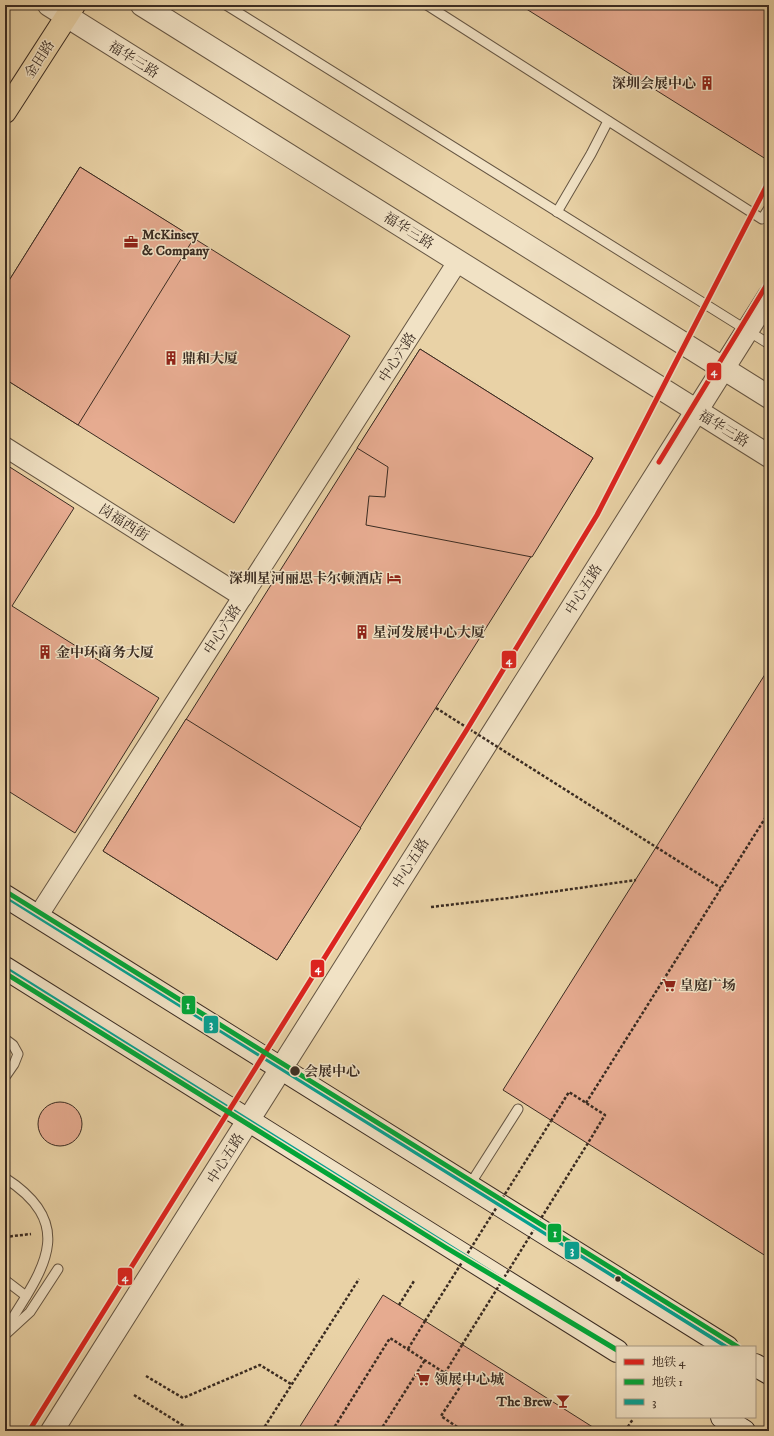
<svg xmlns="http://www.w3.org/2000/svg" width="774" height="1436" font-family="'IM FELL DW Pica','Noto Serif SC',serif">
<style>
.building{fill:#e6ab90;stroke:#3b2c22}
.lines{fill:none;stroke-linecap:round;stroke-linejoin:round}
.service-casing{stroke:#665643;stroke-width:11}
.minor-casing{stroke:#665643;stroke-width:21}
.tertiary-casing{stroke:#665643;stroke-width:24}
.secondary-casing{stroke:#3b2c22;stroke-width:24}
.primary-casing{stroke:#3b2c22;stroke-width:24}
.path{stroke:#3b2c22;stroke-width:2.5;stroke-dasharray:3 2;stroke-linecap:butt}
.service{stroke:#f1e2c5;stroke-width:9}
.minor{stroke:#f1e2c5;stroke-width:19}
.tertiary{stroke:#f1e2c5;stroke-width:22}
.secondary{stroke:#f1e2c5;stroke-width:22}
.primary{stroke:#e9d2a6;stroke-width:22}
.path-bridge{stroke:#3b2c22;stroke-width:2.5;stroke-dasharray:3 2;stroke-linecap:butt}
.bus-1-casing{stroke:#f1e2c5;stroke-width:7}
.bus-1{stroke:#07a090;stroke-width:4}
.metro-1-casing{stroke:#f1e2c5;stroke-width:8}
.metro-2-casing{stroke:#f1e2c5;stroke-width:8}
.metro-1{stroke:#dc241f;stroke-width:5}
.metro-2{stroke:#03a538;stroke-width:5}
.stop-dot{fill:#3b2c22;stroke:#f1e2c5;stroke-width:1.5}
.labels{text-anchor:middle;stroke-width:3;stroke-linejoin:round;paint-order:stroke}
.street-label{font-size:14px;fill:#3b2c22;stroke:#f1e2c5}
.poi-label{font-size:14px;font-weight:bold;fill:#3b2c22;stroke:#f1e2c5;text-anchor:start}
.stop-label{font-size:14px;font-weight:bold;fill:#3b2c22;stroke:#f1e2c5;text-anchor:start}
.line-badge{stroke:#f1e2c5;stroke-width:1.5}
.badge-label{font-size:11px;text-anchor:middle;font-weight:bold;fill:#fff}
</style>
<rect width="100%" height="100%" fill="#e9d2a6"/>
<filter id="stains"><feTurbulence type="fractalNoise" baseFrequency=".005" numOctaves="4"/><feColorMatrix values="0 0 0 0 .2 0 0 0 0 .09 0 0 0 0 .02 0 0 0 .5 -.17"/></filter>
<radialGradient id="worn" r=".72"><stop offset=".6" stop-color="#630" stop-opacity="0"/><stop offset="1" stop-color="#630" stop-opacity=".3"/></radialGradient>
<g class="building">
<path d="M520 5H769V161Z"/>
<path d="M80 167 350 336 234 523 5 379V287Z"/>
<path d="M80 167 194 238 78 425 5 379V287Z"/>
<path d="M420 349 593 458 277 960 103 851Z"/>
<path d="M420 349 593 458 532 557 366 525 369 496 385 497 388 467 357 448Z"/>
<path d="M5 464 74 508 12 606 159 698 75 833 5 789Z"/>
<path d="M769 668V1258L503 1090Z"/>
<path d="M186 719 361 828 277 960 103 851Z"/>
<circle cx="60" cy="1124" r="22"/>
<path d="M383 1295 425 1321 599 1431H297Z"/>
</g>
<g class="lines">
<defs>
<g id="service">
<path d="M226 5 769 344"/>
<path d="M427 5 762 219 769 208"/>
<path d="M557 212 591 154 608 121"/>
<path d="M5 1039 13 1045 18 1054 14 1064 5 1077"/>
<path d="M5 1178C80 1226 41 1272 5 1330"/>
<path d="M469 1186 518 1109"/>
<path d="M5 1280 26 1296"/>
<path d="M6 1334 30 1312 58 1269"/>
</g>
<g id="minor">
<path d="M5 447 243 597"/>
<path d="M38 916 458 261"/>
</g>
<g id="tertiary">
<path d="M49 5 769 456"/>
<path d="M142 5 769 397"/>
<path d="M52 1431 769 296"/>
</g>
<g id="secondary">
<path d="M5 896 727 1347"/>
<path d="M5 968 617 1351"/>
<path d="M755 1365 769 1373"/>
<path d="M722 1417 744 1431"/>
</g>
<path id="primary" d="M5 112 74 5"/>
</defs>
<use href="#service" class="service-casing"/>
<use href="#minor" class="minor-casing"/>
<use href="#tertiary" class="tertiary-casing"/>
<use href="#secondary" class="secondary-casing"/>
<use href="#primary" class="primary-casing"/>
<g class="path">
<path d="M656 847 721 888"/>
<path d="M431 907 508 898 636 880"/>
<path d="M586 1103 769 812"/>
<path d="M551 1121 569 1092 605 1115 588 1143"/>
<path d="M5 1237 31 1234"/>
<path d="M399 1305 414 1281"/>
<path d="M408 1349 425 1321"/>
<path d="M445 1373 462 1345"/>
<path d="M146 1376 183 1398 260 1365 291 1384"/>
<path d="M134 1395 192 1431"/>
<path d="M262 1431 359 1279"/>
<path d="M332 1431 390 1338 462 1384 441 1416 463 1431"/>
<path d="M380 1431 425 1360"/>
<path d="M625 1431 633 1419"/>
</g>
<use href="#service" class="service"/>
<use href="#minor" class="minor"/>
<use href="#tertiary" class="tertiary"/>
<use href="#secondary" class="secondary"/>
<use href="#primary" class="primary"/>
<g class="path-bridge">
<path d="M436 708 656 847"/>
<path d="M425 1321 551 1121"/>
<path d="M462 1345 588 1143"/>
</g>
<defs>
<g id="bus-1">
<path d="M5 896 727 1347"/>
<path d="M5 968 617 1351"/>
</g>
</defs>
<use href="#bus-1" class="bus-1-casing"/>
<use href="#bus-1" class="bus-1"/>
<defs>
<g id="metro-1">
<path d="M659 462 769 281"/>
<path d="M29 1431 466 731 597 515 769 181"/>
</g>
<g id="metro-2">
<path d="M5 891 738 1347"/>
<path d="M5 973 445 1247 617 1350"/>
</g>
</defs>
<use href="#metro-1" class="metro-1-casing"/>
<use href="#metro-2" class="metro-2-casing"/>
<use href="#metro-1" class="metro-1"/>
<use href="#metro-2" class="metro-2"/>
</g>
<defs>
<symbol id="building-bare" viewBox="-9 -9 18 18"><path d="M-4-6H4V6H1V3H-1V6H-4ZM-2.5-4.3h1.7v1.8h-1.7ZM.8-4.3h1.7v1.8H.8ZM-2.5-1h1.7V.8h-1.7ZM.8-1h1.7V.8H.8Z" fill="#8f2418" stroke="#f1e2c5" stroke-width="2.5" paint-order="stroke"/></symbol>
<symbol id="office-bare" viewBox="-9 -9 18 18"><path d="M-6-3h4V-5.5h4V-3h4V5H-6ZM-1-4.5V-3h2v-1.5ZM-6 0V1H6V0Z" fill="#8f2418" stroke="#f1e2c5" stroke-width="2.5" paint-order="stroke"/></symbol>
<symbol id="hotel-bare" viewBox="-9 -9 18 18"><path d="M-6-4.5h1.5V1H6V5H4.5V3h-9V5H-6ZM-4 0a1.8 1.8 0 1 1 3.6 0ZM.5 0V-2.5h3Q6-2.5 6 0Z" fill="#8f2418" stroke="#f1e2c5" stroke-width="2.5" paint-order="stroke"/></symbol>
<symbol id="supermarket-bare" viewBox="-9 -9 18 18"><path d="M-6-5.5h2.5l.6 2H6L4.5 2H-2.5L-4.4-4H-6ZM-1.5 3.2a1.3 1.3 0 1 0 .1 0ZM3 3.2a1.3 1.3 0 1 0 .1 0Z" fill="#8f2418" stroke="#f1e2c5" stroke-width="2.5" paint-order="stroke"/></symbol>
<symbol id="bar-bare" viewBox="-9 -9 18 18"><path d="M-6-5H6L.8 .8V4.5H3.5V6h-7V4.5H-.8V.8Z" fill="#8f2418" stroke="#f1e2c5" stroke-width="2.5" paint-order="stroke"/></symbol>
</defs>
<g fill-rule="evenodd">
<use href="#building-bare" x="697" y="73" width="20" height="20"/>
<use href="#office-bare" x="121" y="232" width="20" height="20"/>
<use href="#building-bare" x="161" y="348" width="20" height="20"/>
<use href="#hotel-bare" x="384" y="568" width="20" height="20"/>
<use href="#building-bare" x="352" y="622" width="20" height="20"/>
<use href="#building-bare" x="35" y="642" width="20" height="20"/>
<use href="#supermarket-bare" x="659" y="975" width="20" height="20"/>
<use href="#supermarket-bare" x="413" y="1369" width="20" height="20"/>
<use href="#bar-bare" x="553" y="1391" width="20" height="20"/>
</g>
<g class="stop-dot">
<circle cx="295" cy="1071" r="5.5"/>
<circle cx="618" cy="1279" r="3.5"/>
</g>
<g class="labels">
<g class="street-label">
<text transform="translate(39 59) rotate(-57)" y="5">金田路</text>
<text transform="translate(134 59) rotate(32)" y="5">福华三路</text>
<text transform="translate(409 230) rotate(32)" y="5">福华三路</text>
<text transform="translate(397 357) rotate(-57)" y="5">中心六路</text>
<text transform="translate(724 428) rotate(32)" y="5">福华三路</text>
<text transform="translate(124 522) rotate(32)" y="5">岗福西街</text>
<text transform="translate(583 589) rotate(-58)" y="5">中心五路</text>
<text transform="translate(222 629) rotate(-57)" y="5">中心六路</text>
<text transform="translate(410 863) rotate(-58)" y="5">中心五路</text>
<text transform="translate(225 1158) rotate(-58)" y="5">中心五路</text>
</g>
<g class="poi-label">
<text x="696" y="88" text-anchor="end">深圳会展中心</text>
<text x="142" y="239">McKinsey<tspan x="142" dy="16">&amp; Company</tspan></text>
<text x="182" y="363">鼎和大厦</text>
<text x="383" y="583" text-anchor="end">深圳星河丽思卡尔顿酒店</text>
<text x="373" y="637">星河发展中心大厦</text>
<text x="56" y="657">金中环商务大厦</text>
<text x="680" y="990">皇庭广场</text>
<text x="434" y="1384">领展中心城</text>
<text x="552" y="1406" text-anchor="end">The Brew</text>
</g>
<g class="stop-label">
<text x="304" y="1076">会展中心</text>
</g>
</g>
<g class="line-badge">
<rect x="706" y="362" width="16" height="19" rx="4" fill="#dc241f"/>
<rect x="501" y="650" width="16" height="19" rx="4" fill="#dc241f"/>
<rect x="310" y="959" width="15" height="19" rx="4" fill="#dc241f"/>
<rect x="181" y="995" width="15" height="20" rx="4" fill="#03a538"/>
<rect x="203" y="1015" width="16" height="19" rx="4" fill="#07a090"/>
<rect x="547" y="1223" width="15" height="20" rx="4" fill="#03a538"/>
<rect x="564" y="1241" width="16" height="19" rx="4" fill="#07a090"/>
<rect x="117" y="1267" width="16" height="19" rx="4" fill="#dc241f"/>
</g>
<g class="badge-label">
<text x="714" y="375">4</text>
<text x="509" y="664">4</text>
<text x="318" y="972">4</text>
<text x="188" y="1009">1</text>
<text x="211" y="1028">3</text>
<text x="555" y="1237">1</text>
<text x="572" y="1254">3</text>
<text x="125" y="1281">4</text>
</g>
<rect width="774" height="1436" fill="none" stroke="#e9d2a6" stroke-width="20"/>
<rect x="6" y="6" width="762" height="1424" fill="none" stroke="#3b2c22" stroke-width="2"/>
<rect x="10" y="10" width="754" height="1416" fill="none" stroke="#3b2c22"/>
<rect x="616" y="1346" width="140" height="72" fill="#f1e2c5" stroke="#a89984"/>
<rect x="624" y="1359" width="20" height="6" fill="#dc241f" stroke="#a89984"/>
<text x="652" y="1366" font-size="12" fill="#3b2c22">地铁 4</text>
<rect x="624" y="1379" width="20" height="6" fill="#03a538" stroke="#a89984"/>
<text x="652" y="1386" font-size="12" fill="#3b2c22">地铁 1</text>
<rect x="624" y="1399" width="20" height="6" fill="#07a090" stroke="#a89984"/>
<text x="652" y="1406" font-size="12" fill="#3b2c22">3</text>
<rect width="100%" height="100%" filter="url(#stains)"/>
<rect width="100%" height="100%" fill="url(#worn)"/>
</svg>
